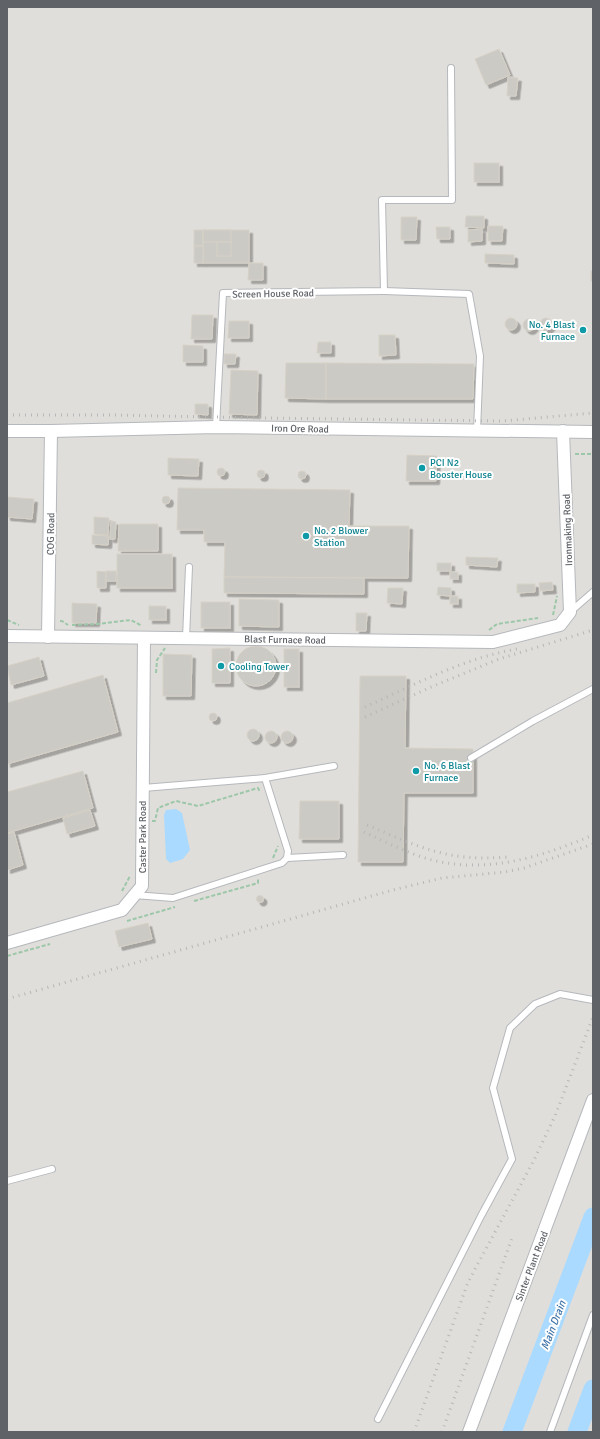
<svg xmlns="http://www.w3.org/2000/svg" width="600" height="1439" font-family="Signika,sans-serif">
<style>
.industrial{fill:#e0deda}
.water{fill:#aadaff}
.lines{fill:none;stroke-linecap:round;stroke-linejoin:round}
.river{stroke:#aadaff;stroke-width:19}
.building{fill:#cccac5;stroke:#d6d1c6;filter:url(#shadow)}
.service-casing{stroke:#b5b8bc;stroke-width:8}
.minor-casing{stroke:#b5b8bc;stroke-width:14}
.path{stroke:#9cc7a9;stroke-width:2;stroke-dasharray:4 2;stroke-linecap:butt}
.service{stroke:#fff;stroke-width:6}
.minor{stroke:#fff;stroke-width:12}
.rail{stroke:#b6b7b8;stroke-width:3;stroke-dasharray:1 5;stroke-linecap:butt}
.culture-dot{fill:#0f9aa8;stroke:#fff;stroke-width:1.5}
.labels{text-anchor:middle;stroke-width:4;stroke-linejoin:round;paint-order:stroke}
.street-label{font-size:10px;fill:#5f6368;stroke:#fff}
.culture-label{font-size:10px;fill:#0d838f;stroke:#fff;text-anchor:start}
.water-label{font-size:11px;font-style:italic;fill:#4174aa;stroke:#fff}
</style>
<defs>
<filter id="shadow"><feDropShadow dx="3.5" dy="3.5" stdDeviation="0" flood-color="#0004"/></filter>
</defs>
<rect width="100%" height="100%" fill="#f1efe8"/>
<rect class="industrial" x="7" y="7" width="586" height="1425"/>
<path class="water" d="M176 809 182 813 190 850 183 859 170 863 166 859 164 815 166 810Z"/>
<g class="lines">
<g class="river">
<path d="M512 1432 593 1217"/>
<path d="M577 1432 593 1389"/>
</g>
</g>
<g class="building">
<path d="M499 49 510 75 486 85 475 59Z"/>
<path d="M508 77 518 78 516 96H507Z"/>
<rect x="474" y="163" width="25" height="19"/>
<path d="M466 216H484V228L465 227Z"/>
<path d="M401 217H417L416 240H401Z"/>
<path d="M488 226H503L502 241H488Z"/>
<path d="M436 227H450V239H437Z"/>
<path d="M482 229V241L468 242V230Z"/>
<rect x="194" y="230" width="9" height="16"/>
<rect x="203" y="230" width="46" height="33"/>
<rect x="203" y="230" width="28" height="12"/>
<rect x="217" y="242" width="14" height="14"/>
<rect x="194" y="246" width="9" height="17"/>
<path d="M485 254 514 255V264L485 263Z"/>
<path d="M249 263H263V280H248Z"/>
<rect x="591" y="271" width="2" height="10"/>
<path d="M192 315H213L212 339H191Z"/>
<circle cx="511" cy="324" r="6"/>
<circle cx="546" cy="324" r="6"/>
<circle cx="529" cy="325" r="6"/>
<path d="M229 321H249V338H228Z"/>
<path d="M379 335H395L396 355 379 356Z"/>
<path d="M318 342H331V353H317Z"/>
<path d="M183 345 203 346V362H183Z"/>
<path d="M224 354H236L235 364H224Z"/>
<path d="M286 363H326V399L285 398Z"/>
<path d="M326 363 474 364 473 399H326Z"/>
<path d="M231 370 258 371 257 415 229 414Z"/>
<path d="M195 404H208V415L195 414Z"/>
<path d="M407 455 437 456 436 481H406Z"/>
<path d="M168 458 199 459 198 476 168 475Z"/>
<circle cx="221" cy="472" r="4"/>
<circle cx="261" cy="474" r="4"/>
<circle cx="302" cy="475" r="4"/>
<path d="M178 488 350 490 349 526H409L408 578 224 577 225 542H204V530H177Z"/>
<circle cx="166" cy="500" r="4"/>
<path d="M7 497 34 499 32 519 7 517Z"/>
<path d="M94 517 109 518 108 535 94 534Z"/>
<path d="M111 521 116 522 115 539H110Z"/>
<path d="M119 524H158V551H118Z"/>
<path d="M92 535 109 536 108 545 92 544Z"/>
<rect x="117" y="554" width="55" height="34"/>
<path d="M466 557 498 558 497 567 466 565Z"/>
<rect x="437" y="563" width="14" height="8"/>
<path d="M97 571 106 572V588H97Z"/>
<rect x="106" y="571" width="10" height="10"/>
<rect x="450" y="572" width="8" height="7"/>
<path d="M224 577 364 578V594L224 593Z"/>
<path d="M552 582 553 590 540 591 539 583Z"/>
<path d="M517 584H535V592L517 593Z"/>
<path d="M438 587 451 588V596L437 595Z"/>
<path d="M388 588H403L402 604 387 603Z"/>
<rect x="450" y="596" width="8" height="8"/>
<path d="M239 599 279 600V627L239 626Z"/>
<rect x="201" y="602" width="29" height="26"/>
<path d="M72 603 97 604 96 623H72Z"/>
<rect x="149" y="606" width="17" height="14"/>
<path d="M356 613H367L366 631H356Z"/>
<circle cx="256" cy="666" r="20"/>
<path d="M230 648V683H212V649Z"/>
<rect x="284" y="649" width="15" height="38"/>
<path d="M163 654 192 655 191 696H163Z"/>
<path d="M39 657 44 676 11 685 7 666Z"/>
<path d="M103 675 118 732 7 764V703Z"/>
<path d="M360 676H406L405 748 473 749V793H404L403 862H358Z"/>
<circle cx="213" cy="717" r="4"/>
<circle cx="253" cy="735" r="6"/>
<circle cx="271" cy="737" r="6"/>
<circle cx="287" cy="737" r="6"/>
<path d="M83 771 93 808 7 833V792Z"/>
<path d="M300 801H339V839H299Z"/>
<path d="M90 810 95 826 67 834 63 818Z"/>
<path d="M14 832 23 865 7 870V834Z"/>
<circle cx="260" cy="899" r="3.5"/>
<path d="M148 923 152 939 119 947 115 931Z"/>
</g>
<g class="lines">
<defs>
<g id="service">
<path d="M384 291 469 294 480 356 477 431"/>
<path d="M216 427 223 293 384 291 382 200H452L451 68"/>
<path d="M570 612 593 592"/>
<path d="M186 638 189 567"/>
<path d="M471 758 533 721 593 689"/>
<path d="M265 778 334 766"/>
<path d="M287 858 343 855"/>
<path d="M134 895 173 898 282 863 287 858 288 851 265 778 143 788"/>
<path d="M7 1181 52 1169"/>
<path d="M378 1419 481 1216 512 1159 493 1088 510 1028 535 1004 560 994 593 1000"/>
<path d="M550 1432 593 1315"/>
</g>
<g id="minor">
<path d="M7 431H51L216 427 593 432"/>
<path d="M7 636 493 642 560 625 570 612 563 431"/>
<path d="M48 637 51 431"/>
<path d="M7 943 122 910 142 886 144 638"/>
<path d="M469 1432 593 1100"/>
</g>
</defs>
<use href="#service" class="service-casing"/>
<use href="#minor" class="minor-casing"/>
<g class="path">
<path d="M575 454H593"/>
<path d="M553 615 557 596"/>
<path d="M7 620 19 625"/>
<path d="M60 621H62L68 625"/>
<path d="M72 625 97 624 131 620 142 626"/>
<path d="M489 630 497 624 538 618"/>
<path d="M156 673 157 660 165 648"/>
<path d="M152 821H155L158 808 176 801 198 806 258 788 260 792"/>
<path d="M273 858 278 846"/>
<path d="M122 891 130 876"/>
<path d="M194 901 258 883V878"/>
<path d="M127 921 175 907"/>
<path d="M7 956 50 944"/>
</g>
<use href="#service" class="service"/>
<use href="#minor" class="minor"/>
<g class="rail">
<path d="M7 415H112L262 418 503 421 593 413"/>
<path d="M365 707C414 685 464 658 517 649"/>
<path d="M365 717 431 687 499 659 593 630"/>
<path d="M367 825C419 847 448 862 507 857"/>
<path d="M364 832C386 842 409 854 432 860 488 874 541 857 593 835"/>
<path d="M7 999 393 890 442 878 505 872 524 868 593 844"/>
<path d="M414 1432 467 1285 475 1269 533 1162 555 1116 593 1017"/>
<path d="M442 1432 512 1238"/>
</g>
</g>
<g class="culture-dot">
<circle cx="583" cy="330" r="4"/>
<circle cx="422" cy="468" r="4"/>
<circle cx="306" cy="536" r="4"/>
<circle cx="221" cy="666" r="4"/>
<circle cx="416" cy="771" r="4"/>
</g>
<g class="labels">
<g class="street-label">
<text transform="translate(273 293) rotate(-1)" y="4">Screen House Road</text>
<text transform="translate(300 428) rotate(1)" y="4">Iron Ore Road</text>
<text transform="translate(567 530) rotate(-92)" y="4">Ironmaking Road</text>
<text transform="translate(50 534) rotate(-89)" y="4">COG Road</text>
<text transform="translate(285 639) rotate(1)" y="4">Blast Furnace Road</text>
<text transform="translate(142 837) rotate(-90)" y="4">Caster Park Road</text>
<text transform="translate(531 1266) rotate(-69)" y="4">Sinter Plant Road</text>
</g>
<g class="culture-label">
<text x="575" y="328" text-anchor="end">No. 4 Blast<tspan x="575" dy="12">Furnace</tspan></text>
<text x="430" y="466">PCI N2<tspan x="430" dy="12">Booster House</tspan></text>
<text x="314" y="534">No. 2 Blower<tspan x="314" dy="12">Station</tspan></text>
<text x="229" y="670">Cooling Tower</text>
<text x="424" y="769">No. 6 Blast<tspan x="424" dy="12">Furnace</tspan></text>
</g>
<g class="water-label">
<text transform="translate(553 1325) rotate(-69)" y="4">Main Drain</text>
</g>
</g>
<rect width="600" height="1439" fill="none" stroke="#5f6368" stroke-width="16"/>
</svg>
